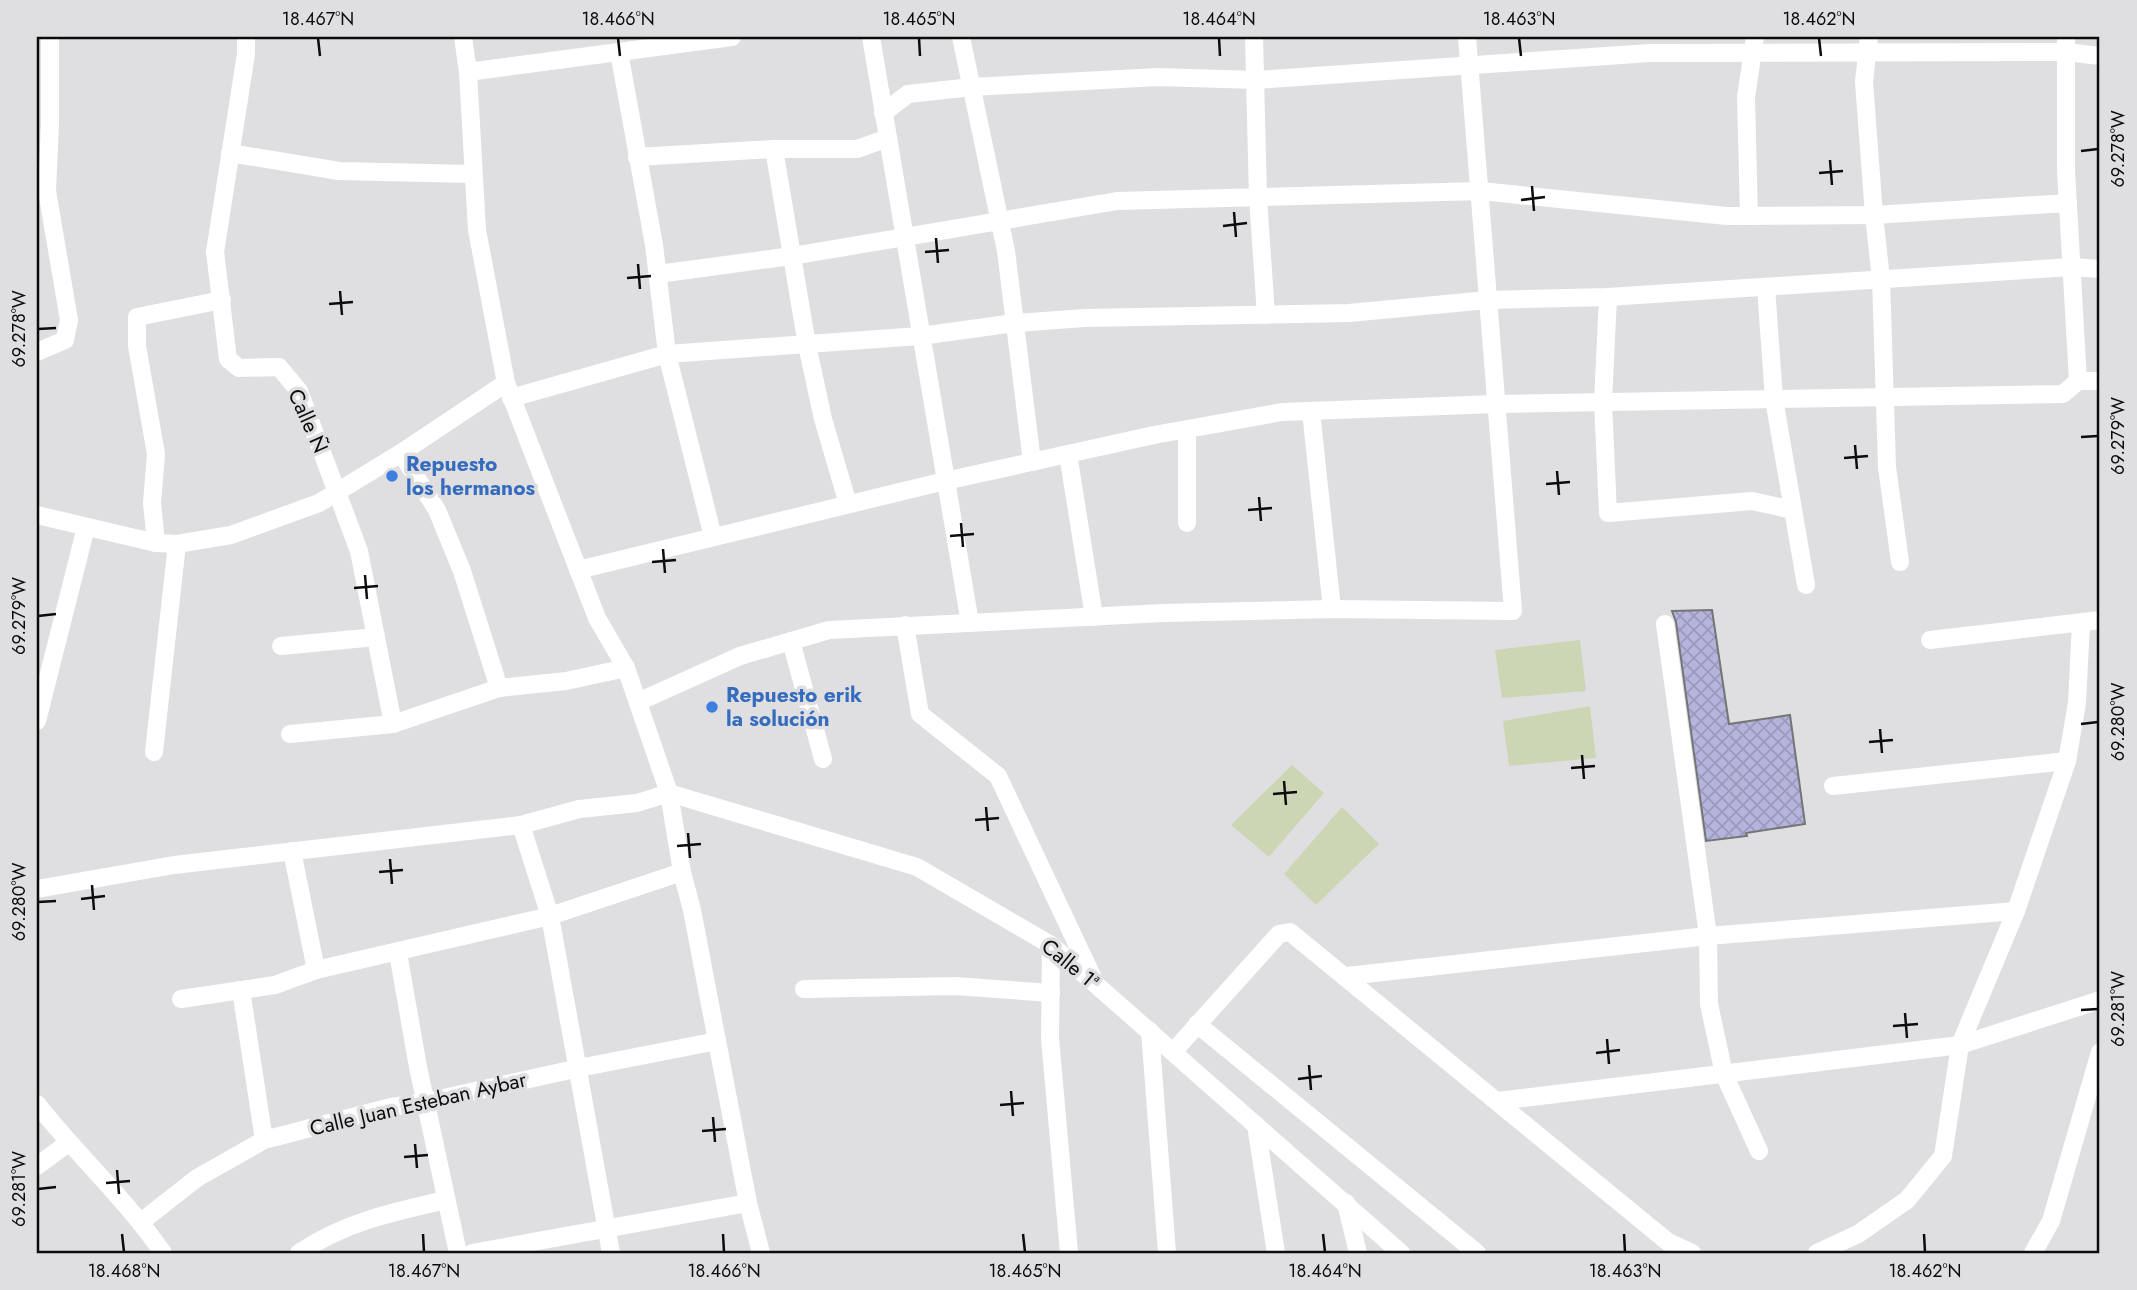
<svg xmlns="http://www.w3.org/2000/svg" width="2137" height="1290" font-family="Jost,sans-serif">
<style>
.grass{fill:#cdd6b4}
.building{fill:url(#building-cross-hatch);stroke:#757577;stroke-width:2}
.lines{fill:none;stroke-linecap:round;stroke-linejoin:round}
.minor{stroke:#fff;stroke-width:18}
.ticks{fill:none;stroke:#0c0c0d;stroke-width:2.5}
.shop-dot{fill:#3f7fe0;stroke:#dfdfe1;stroke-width:2.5}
.labels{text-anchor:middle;stroke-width:7;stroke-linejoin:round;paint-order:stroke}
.street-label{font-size:21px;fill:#0c0c0d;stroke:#dfdfe1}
.shop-label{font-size:21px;font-weight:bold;fill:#366cbe;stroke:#dfdfe1;text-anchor:start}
.neatline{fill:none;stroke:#0c0c0d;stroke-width:2.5}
.ticks-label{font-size:18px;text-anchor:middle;fill:#0c0c0d}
</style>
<defs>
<pattern id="building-cross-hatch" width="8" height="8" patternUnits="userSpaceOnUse" patternTransform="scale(1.75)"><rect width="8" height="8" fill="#b4b4dd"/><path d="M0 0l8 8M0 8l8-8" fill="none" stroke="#9a9abc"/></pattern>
</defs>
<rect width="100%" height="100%" fill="#dfdfe1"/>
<g class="grass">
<path d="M1580 640 1586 691 1502 698 1495 650Z"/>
<path d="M1590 706 1596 758 1509 766 1503 721Z"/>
<path d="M1292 765 1324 793 1269 857 1231 825Z"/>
<path d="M1342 807 1379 844 1316 905 1284 874Z"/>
</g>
<path class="building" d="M1712 610 1729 724 1790 715 1805 824 1746 833 1747 836 1706 841 1676 622 1672 611Z"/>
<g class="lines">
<g class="minor">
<path d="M246 37V54L215 252 228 359 239 368 279 367 299 391 359 551 393 724"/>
<path d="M463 37 468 72 477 230 506 383 597 618 626 668 669 793 682 872 692 910 748 1203 761 1253"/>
<path d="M871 37 970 623"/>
<path d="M961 37 1006 251 1032 462"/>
<path d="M1254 37 1258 198 1266 315"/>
<path d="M1869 37 1864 82 1874 215 1881 279 1887 467 1900 562"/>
<path d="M2066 37V171L2078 381"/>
<path d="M619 52 654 245 667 354 713 537"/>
<path d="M468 72 732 37"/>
<path d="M883 113 908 94 972 87 1158 77 1256 80 1650 53 2066 52 2100 56"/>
<path d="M774 149 807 345 823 419 848 504"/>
<path d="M230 153 339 171 473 174"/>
<path d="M637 157 774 149H857L888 138"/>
<path d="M1749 216 1746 97 1755 37"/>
<path d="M658 274 792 256 1117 201 1480 191 1727 216 1874 215 2068 203"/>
<path d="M1766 287 1774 399 1806 585"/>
<path d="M1608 297 1603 402 1608 513 1752 501 1793 510"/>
<path d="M37 352 65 340 69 320 47 191 50 123V37"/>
<path d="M511 398 667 354 920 336 1015 323 1085 318 1349 313 1488 300 1608 297 2071 267 2100 269"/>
<path d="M1311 411 1332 609"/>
<path d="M1187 429V523"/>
<path d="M401 453 437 510 462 571 499 688 566 681 626 668"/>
<path d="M1068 454 1094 617"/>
<path d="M37 515 156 543 177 544 231 535 319 503 401 453 506 383"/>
<path d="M156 543 152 503 156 454 137 346V317L222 300"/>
<path d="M578 570 945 481 1154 435 1282 412 1496 404 2063 394 2078 381H2100"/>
<path d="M1665 624 1708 936 1709 1004 1724 1074 1759 1151"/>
<path d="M905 625 920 714 998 776 1093 978"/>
<path d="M1930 640 2100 620"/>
<path d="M791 641 823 759"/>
<path d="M281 646 376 637"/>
<path d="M638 702 740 656 829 630 1164 613 1332 609 1513 611 1467 37"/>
<path d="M37 721 86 527"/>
<path d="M290 734 393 724 499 688"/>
<path d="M154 752 177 544"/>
<path d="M1833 786 2067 761"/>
<path d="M521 825 550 916 611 1253"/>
<path d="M292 851 316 970"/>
<path d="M37 889 174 865 521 825 579 809 637 803 669 793 917 867 1051 945 1401 1253"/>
<path d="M1051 945 1050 1038 1069 1253"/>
<path d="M398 953 418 1067 458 1253"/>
<path d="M1347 976 1708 936 2016 911"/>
<path d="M804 989 955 986 1051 993"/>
<path d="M241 990 264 1140"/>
<path d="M181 999 275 985 316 970 550 916 682 872"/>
<path d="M1197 1024 1477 1253"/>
<path d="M1150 1031 1167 1253"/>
<path d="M1173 1052 1279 934 1290 932 1668 1242 1692 1253"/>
<path d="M1498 1101 1960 1045 2100 1000"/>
<path d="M37 1104C77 1155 126 1199 163 1253"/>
<path d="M1256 1125 1276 1253"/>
<path d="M37 1166 68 1143"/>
<path d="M1346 1203 1358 1253"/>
<path d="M141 1222 197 1178 264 1140 391 1107 426 1102 579 1068 717 1041"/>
<path d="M299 1253C345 1222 393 1212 446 1200"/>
<path d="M472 1253 748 1203"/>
<path d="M1817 1253 1858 1234 1907 1200 1943 1156 1960 1045 2016 911 2067 761 2077 703 2081 623"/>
<path d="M2033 1253 2051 1221 2100 1052"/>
</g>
</g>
<path class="ticks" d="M318 38 320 56M618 38 620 56M919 38 920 56M1219 38 1220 56M1519 38 1521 56M1819 38 1821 56M2081 151 2098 149M1830 160 1832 185M1819 173 1843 171M1532 186 1534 211M1521 200 1545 197M1234 212 1236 237M1223 226 1247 223M936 238 938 263M925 252 949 250M638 264 640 289M627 278 651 276M340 291 342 315M329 304 353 302M38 329 56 328M2081 437 2098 436M1855 445 1857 469M1844 458 1868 456M1557 471 1559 495M1546 484 1570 482M1259 497 1261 521M1248 510 1272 508M961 523 963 547M950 536 974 534M663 549 665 573M652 562 676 560M365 575 367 599M354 588 378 586M38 616 56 614M2081 724 2098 722M1880 729 1882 753M1869 742 1893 740M1582 755 1584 779M1571 768 1595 766M1284 781 1286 805M1273 794 1297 792M986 807 988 831M975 820 999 818M688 833 690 858M677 846 701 844M390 859 392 884M379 872 403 870M92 885 94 910M81 899 105 896M38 902 56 901M2081 1010 2098 1009M1905 1013 1907 1038M1893 1026 1918 1024M1607 1039 1609 1064M1596 1053 1620 1050M1309 1065 1311 1090M1298 1079 1322 1076M1011 1091 1013 1116M1000 1105 1024 1103M713 1117 715 1142M702 1131 726 1129M415 1144 417 1168M404 1157 428 1155M117 1170 119 1194M106 1183 130 1181M38 1189 56 1187M122 1234 124 1252M423 1234 424 1252M723 1234 724 1252M1023 1234 1025 1252M1323 1234 1325 1252M1624 1234 1625 1252M1924 1234 1925 1252"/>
<g class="shop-dot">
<circle cx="392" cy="476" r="7"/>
<circle cx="712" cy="707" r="7"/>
</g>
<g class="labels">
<g class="street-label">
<text transform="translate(308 421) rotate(66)" y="7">Calle Ñ</text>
<text transform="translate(1070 964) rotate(39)" y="7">Calle 1ª</text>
<text transform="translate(418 1104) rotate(-13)" y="7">Calle Juan Esteban Aybar</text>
</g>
<g class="shop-label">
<text x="406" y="471">Repuesto<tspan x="406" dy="24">los hermanos</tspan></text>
<text x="726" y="702">Repuesto erik<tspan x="726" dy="24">la solución</tspan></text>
</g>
</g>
<rect width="2137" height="1290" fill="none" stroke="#dfdfe1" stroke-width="77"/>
<rect x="38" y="38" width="2060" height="1214" class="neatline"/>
<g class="ticks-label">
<text x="318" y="25">18.467°N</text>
<text x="618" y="25">18.466°N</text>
<text x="919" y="25">18.465°N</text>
<text x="1219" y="25">18.464°N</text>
<text x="1519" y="25">18.463°N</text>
<text x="1819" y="25">18.462°N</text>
<text transform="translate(2118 149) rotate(-90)" y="6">69.278°W</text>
<text transform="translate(19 329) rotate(-90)" y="6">69.278°W</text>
<text transform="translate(2118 436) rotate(-90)" y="6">69.279°W</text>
<text transform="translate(19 616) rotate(-90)" y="6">69.279°W</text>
<text transform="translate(2118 722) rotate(-90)" y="6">69.280°W</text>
<text transform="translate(19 902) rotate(-90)" y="6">69.280°W</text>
<text transform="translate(2118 1009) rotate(-90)" y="6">69.281°W</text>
<text transform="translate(19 1189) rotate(-90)" y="6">69.281°W</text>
<text x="124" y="1277">18.468°N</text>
<text x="424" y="1277">18.467°N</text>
<text x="724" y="1277">18.466°N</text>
<text x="1025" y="1277">18.465°N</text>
<text x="1325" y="1277">18.464°N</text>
<text x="1625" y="1277">18.463°N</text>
<text x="1925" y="1277">18.462°N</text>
</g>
</svg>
